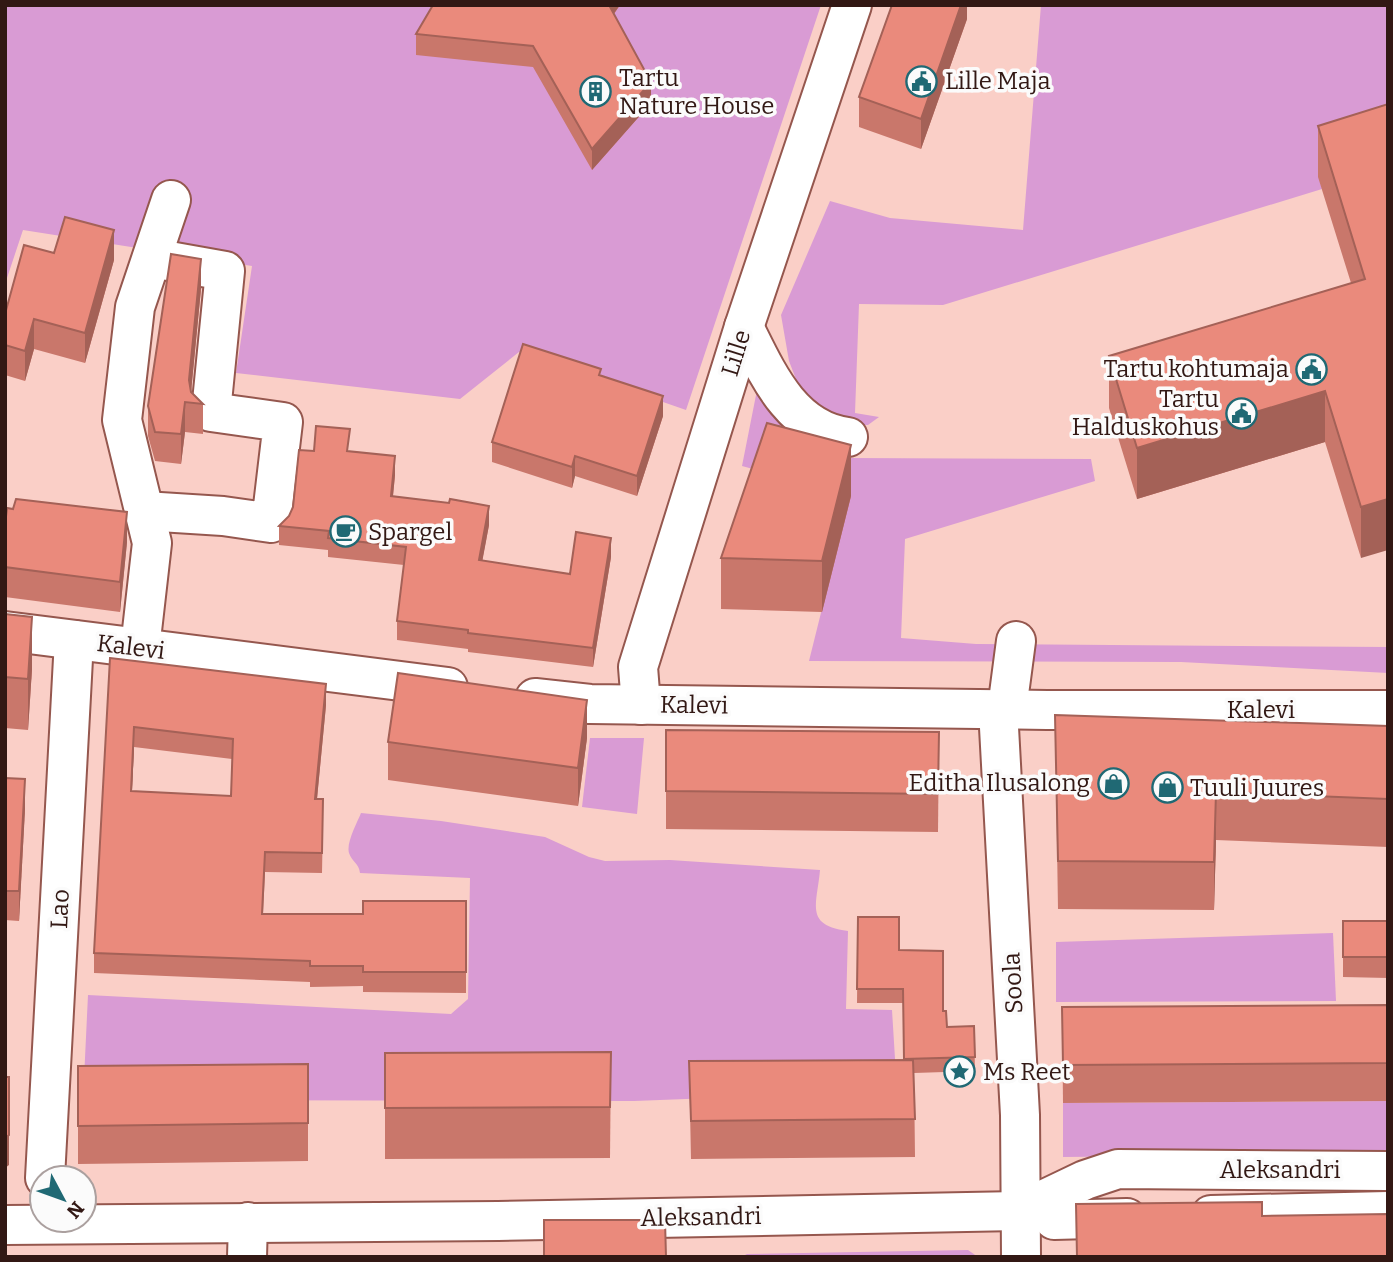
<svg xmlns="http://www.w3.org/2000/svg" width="1393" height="1262" font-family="Bitter,serif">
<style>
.green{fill:#d99bd4}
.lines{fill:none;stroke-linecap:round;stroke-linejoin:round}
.minor-casing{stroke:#95574e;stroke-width:42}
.minor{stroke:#fff;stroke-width:38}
.wall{fill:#c9776b;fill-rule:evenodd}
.shaded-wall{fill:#a46157}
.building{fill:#ea8a7c;stroke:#a46157;stroke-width:2;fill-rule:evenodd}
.labels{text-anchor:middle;stroke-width:7;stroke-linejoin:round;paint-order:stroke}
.poi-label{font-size:24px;fill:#321814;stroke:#fbfbfb;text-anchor:start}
.street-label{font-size:24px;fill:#321814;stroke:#fbfbfb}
</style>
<rect width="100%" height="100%" fill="#facfc7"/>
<g class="green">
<path d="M5 5H821L686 410 519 352 460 399 236 373 252 266 23 230 5 284Z"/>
<path d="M1041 5H1388V156L1319 177 1322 189 943 305 859 304 855 413 879 417 868 425H842L804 400 789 361 781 315 830 201 890 218 1023 230Z"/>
<path d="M758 385 780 422 811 448 847 458 1091 459 1095 481 905 539 901 638 976 644 1388 647V673L1181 662 809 661 850 496 742 466Z"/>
<path d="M590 738H644L637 814 582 807Z"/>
<path d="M361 813 441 821 545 837 589 857 605 861 670 860 820 870C817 905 804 925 848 931L846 1009 892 1010 897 1091 634 1101 83 1100 88 995 451 1014 468 999 470 878 360 873C359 863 352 862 349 853 346 843 357 823 361 813Z"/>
<path d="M1333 933 1336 1001 1056 1002V942Z"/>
<path d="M1388 1101V1154L1063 1157V1103Z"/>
<path d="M968 1250 978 1257H741L747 1254Z"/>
</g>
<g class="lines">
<defs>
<g id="minor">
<path d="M744 327C767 373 791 430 848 437"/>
<path d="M144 511 223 516 271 523 283 422 211 412 225 271 152 258"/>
<path d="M5 631 448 687"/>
<path d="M140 648 152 543 122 420 135 307 171 200"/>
<path d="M535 698 590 704 1047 710H1388"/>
<path d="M641 705 638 667 744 327 852 5"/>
<path d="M998 709 1020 1115 1021 1257"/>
<path d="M1007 709 1016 641"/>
<path d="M45 1178 74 640"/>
<path d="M1211 1215 1388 1211"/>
<path d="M1054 1220 1127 1218"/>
<path d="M5 1225 498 1221 1020 1211 1085 1180 1118 1169 1388 1171"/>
<path d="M247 1257 248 1222"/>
</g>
</defs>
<use href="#minor" class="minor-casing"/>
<use href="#minor" class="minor"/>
</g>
<g class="wall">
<path d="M620 5 614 14 651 103 592 170 533 67 416 55V34Z"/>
<path d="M967 5V19L921 149 859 127V97Z"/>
<path d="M1388 104 1361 558 1325 442 1137 499 1109 408V356L1351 283 1318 177V126Z"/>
<path d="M54 253 114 260 85 363 34 349 25 381 5 375V314Z"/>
<path d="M201 289 191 391 203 404V434L185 432 181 464 155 461 148 436V406Z"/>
<path d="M601 376 663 416 637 496 575 476 572 488 492 462V442Z"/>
<path d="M349 451 395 475 393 496 489 525 482 561 570 574 611 557 593 667 468 652V649L397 640V621L404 565 328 557V550L279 545V526L289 516Z"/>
<path d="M851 496 822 612 721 609V558Z"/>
<path d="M5 525 127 542 120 612 5 597Z"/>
<path d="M5 614 32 669 28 730 5 728Z"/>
<path d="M110 658 326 705 317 799 323 819 322 873 265 872 263 914H363L466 901V993L363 992V986L310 987V982L94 973V953ZM134 747 232 759 231 796 132 791Z"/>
<path d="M1055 715 1388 726V847L1216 840 1214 910 1058 909Z"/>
<path d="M666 730 939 732 938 832 666 829Z"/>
<path d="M587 738 578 806 388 780V742Z"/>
<path d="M5 778 25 809 19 921 5 920Z"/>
<path d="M858 917 899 950 943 1011 947 1027 974 1026 975 1071 914 1073 915 1157 691 1159 689 1061 904 1060 903 1003H857Z"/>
<path d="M1343 921H1388V978L1343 977Z"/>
<path d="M1388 1005V1101L1063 1103 1062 1007Z"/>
<path d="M611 1052 610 1158 385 1159V1053Z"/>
<path d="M308 1064V1161L78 1164V1066Z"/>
</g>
<g class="shaded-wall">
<path d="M607 5H620L607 23Z"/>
<path d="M961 5H967V19L921 149V119Z"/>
<path d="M651 82V103L592 170V149Z"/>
<path d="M114 230V260L85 363V333Z"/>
<path d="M201 259V289L190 403 189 380Z"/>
<path d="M34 319V349L25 381V351Z"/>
<path d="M1325 391V442L1137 499V448Z"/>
<path d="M663 396V416L637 496V476Z"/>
<path d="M185 402V432L181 464V434Z"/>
<path d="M851 445V496L822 612V561Z"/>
<path d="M395 456V475L391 515V496Z"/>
<path d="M575 456V476L572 488V467Z"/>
<path d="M1388 499V550L1361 558V507Z"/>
<path d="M489 506V525L479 579V560Z"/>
<path d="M127 512V542L120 612V582Z"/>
<path d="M611 538V557L593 667V648Z"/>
<path d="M32 617V669L28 730V679Z"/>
<path d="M326 684V705L315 819V799Z"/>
<path d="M587 700V738L578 806V768Z"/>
<path d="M134 727V747L131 812V791Z"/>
<path d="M25 779V809L19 921V891Z"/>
<path d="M1216 792V840L1214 910V862Z"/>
<path d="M9 1135V1165L5 1168V1138Z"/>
</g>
<g class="building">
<path d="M433 5H609L651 82 592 149 533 46 416 34Z"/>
<path d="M892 5H961L921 119 859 97Z"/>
<path d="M1388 104V499L1361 507 1325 391 1137 448 1109 356 1365 279 1318 126Z"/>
<path d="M65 217 114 230 85 333 34 319 25 351 5 345V314L24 245 54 253Z"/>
<path d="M171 254 201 259 189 380 191 392 203 404 185 402 181 434 155 432 148 406Z"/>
<path d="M523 344 601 369 599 375 663 396 637 476 575 456 572 467 492 442Z"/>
<path d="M767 423 851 445 822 561 721 558Z"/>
<path d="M316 426 350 429 347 451 395 456 391 496 449 503 450 499 489 506 479 560 570 574 576 532 611 538 593 648 468 633V630L397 621 406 547 328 538 329 531 279 526 289 516 293 507 299 450 314 451Z"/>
<path d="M16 499 127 512 120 582 5 567V525L7 508 13 509Z"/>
<path d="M5 614 32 617 28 679 5 677Z"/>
<path d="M110 658 326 684 315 799H323L322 853 265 852 262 914H363V901H466V972H363V966H310V961L94 953ZM134 727 233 739 231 796 131 791Z"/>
<path d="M398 673 587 700 578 768 388 742Z"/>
<path d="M1055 715 1388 726V799L1216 792 1214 862 1058 861Z"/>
<path d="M666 730 939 732 938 794 666 791Z"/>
<path d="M5 778 25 779 19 891H5Z"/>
<path d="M858 917H899V950L943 951V1011H946L947 1027 974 1026 975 1057 904 1059 903 989H857Z"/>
<rect x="1343" y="921" width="45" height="36"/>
<path d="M1388 1005V1063L1063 1065 1062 1007Z"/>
<path d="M611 1052 610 1107 385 1108V1053Z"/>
<path d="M913 1060 915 1119 691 1121 689 1061Z"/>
<path d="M308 1064V1123L78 1126V1066Z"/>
<path d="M5 1077H9V1135L5 1138Z"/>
<path d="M1262 1202V1216L1388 1214V1257H1077L1076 1204Z"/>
<path d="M544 1220H665L666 1257H544Z"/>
</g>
<defs>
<symbol id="civic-ring" viewBox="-11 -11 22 22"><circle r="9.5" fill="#fbfbfb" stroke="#206974" stroke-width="1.5"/><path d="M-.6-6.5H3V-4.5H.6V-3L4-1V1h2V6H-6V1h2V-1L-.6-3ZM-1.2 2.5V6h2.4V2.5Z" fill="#206974"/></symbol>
<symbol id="building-ring" viewBox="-11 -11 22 22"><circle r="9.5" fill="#fbfbfb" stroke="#206974" stroke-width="1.5"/><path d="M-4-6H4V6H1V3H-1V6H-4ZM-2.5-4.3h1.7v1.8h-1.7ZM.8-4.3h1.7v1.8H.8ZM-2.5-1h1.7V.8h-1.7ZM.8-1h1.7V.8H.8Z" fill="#206974"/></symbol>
<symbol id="cafe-ring" viewBox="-11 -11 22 22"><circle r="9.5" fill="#fbfbfb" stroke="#206974" stroke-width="1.5"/><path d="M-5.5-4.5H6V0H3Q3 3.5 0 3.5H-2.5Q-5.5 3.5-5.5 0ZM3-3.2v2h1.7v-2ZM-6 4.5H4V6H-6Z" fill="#206974"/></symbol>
<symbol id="shop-ring" viewBox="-11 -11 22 22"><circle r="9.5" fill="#fbfbfb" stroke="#206974" stroke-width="1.5"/><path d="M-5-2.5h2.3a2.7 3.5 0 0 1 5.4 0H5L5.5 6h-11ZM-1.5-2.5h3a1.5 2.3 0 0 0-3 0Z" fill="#206974"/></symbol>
<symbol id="sight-ring" viewBox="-11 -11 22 22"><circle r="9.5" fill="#fbfbfb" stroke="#206974" stroke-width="1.5"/><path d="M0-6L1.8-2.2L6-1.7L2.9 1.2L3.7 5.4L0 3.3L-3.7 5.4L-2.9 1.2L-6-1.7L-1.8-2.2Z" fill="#206974"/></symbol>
</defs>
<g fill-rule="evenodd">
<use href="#civic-ring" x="904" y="64" width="35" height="35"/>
<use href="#building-ring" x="578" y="74" width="35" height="35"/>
<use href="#civic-ring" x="1294" y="352" width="35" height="35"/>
<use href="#civic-ring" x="1224" y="396" width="35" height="35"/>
<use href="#cafe-ring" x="328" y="514" width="35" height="35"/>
<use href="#shop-ring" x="1096" y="766" width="35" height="35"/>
<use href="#shop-ring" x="1150" y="770" width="35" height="35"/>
<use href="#sight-ring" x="942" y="1054" width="35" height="35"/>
</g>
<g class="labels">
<g class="poi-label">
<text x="619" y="86">Tartu<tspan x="619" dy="28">Nature House</tspan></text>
<text x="945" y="89">Lille Maja</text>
<text x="1289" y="377" text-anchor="end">Tartu kohtumaja</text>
<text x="1219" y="407" text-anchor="end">Tartu<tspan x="1219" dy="28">Halduskohus</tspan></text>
<text x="368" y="540">Spargel</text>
<text x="1090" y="791" text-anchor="end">Editha Ilusalong</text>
<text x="1190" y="796">Tuuli Juures</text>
<text x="983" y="1080">Ms Reet</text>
</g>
<g class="street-label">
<text transform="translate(736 353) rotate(-73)" y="8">Lille</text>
<text transform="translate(131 647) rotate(7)" y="8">Kalevi</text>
<text transform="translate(694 705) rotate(1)" y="8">Kalevi</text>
<text x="1261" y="718">Kalevi</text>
<text transform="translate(60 909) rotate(-87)" y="8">Lao</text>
<text transform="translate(1013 983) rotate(-93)" y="8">Soola</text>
<text x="1280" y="1178">Aleksandri</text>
<text transform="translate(701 1217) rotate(-1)" y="8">Aleksandri</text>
</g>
</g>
<rect width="1393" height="1262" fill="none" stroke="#321814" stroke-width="14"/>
<g transform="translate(63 1199) rotate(131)"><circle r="33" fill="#fbfbfb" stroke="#aba09f" stroke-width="2"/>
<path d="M0-5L12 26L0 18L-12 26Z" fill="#206974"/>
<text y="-10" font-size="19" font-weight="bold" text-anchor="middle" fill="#321814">N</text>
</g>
</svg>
